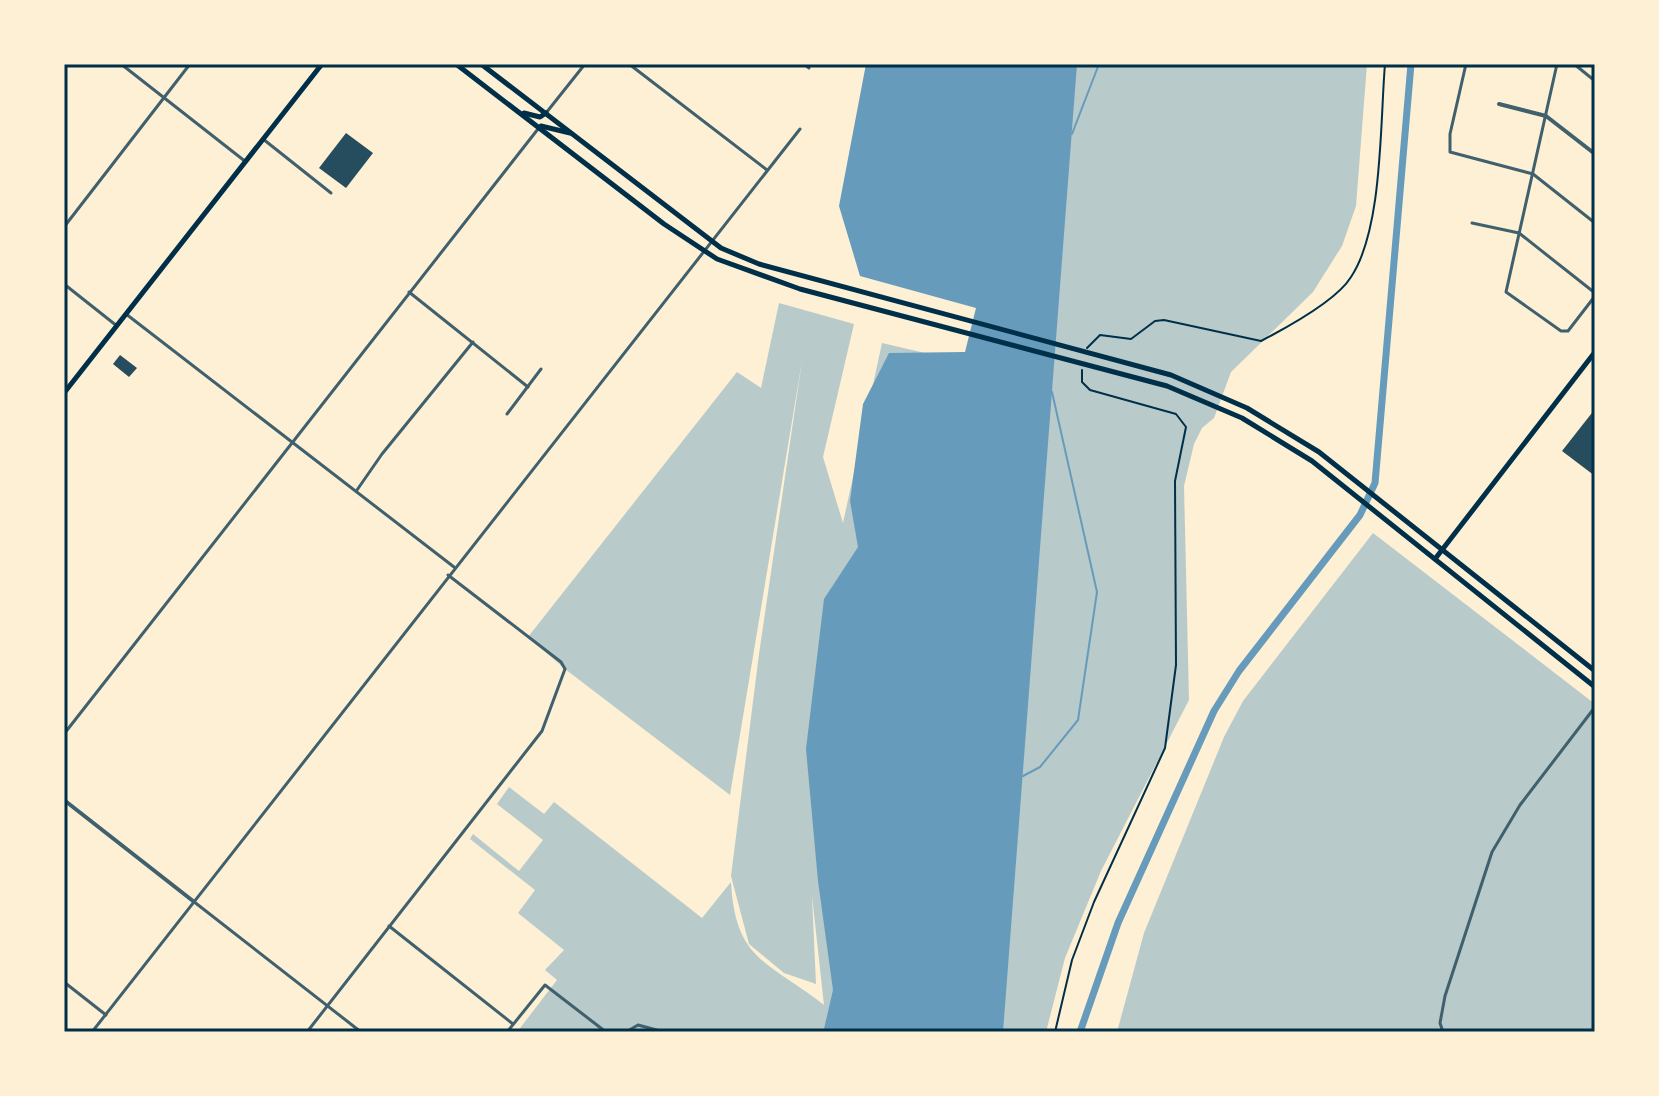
<svg xmlns="http://www.w3.org/2000/svg" width="1659" height="1096" font-family="Jost,sans-serif">
<style>
.green{fill:#b9caca}
.water{fill:#669bbc}
.lines{fill:none;stroke-linecap:round;stroke-linejoin:round}
.stream{stroke:#669bbc;stroke-width:2}
.canal{stroke:#669bbc;stroke-width:7}
.building{fill:#264d5e}
.path{stroke:#003049;stroke-width:2}
.minor{stroke:#3f606c;stroke-width:3}
.tertiary{stroke:#3f606c;stroke-width:4}
.secondary{stroke:#003049;stroke-width:5}
.neatline{fill:none;stroke:#003049;stroke-width:3}
</style>
<rect width="100%" height="100%" fill="#fdf0d5"/>
<g class="green">
<path d="M877 64H1367L1356 206 1342 246 1313 292 1231 372 1214 418 1202 428 1194 444 1184 486 1189 700 1101 871 1065 958 1046 1032H517L557 980 545 970 564 950 518 913 535 890 470 839 473 834 519 871 543 840 497 804 509 787 544 814 554 802 702 918 731 882C735 961 769 962 824 1005L812 896 816 984 784 973 749 944 731 876 759 654 802 361 730 795 565 669 528 637 737 372 761 388 779 303 854 324 823 457 843 523 882 343 968 363 983 299Z"/>
<path d="M1373 533 1595 704V1032H1117L1144 933 1224 737 1243 701Z"/>
</g>
<path class="water" d="M866 64H1077L1003 1032H835L824 1029 833 990 818 881 806 749 824 599 858 547 850 501 863 404 889 353 965 352 976 308 860 276 839 206Z"/>
<g class="lines">
<g class="stream">
<path d="M1072 134 1099 64"/>
<path d="M1023 776 1040 767 1078 720 1097 592 1052 392"/>
</g>
<path class="canal" d="M1080 1032 1118 923 1214 711 1239 671 1360 515 1375 483 1411 64"/>
</g>
<g class="building">
<path d="M346 133 373 153 346 188 319 168Z"/>
<path d="M120 355 137 368 129 377 113 364Z"/>
<path d="M1595 409V476L1562 451Z"/>
</g>
<g class="lines">
<g class="path">
<path d="M1087 348 1100 335 1131 339 1155 321 1164 320 1261 341C1286 328 1337 300 1351 277 1383 229 1380 122 1385 64"/>
<path d="M1055 1032 1072 960 1094 902 1165 748 1176 665 1175 481 1186 427 1176 414 1090 390 1082 382V370"/>
</g>
<g class="minor">
<path d="M121 64 246 162"/>
<path d="M629 64 767 170"/>
<path d="M804 64 809 68"/>
<path d="M1466 64 1450 134V152L1533 174 1595 223"/>
<path d="M1557 64 1506 292 1561 331H1568L1595 296"/>
<path d="M1574 64 1595 81"/>
<path d="M546 113 585 64"/>
<path d="M263 139 331 193"/>
<path d="M1472 223 1519 233 1595 293"/>
<path d="M64 227 190 64"/>
<path d="M64 284 117 326"/>
<path d="M409 292 528 387"/>
<path d="M126 314 454 567"/>
<path d="M507 414 541 369"/>
<path d="M357 490 382 454 473 342"/>
<path d="M64 734 538 129"/>
<path d="M193 901 361 1032"/>
<path d="M389 926 513 1024"/>
<path d="M64 982 106 1015"/>
<path d="M92 1032 800 129"/>
<path d="M307 1032 542 731 565 669 561 662 448 575"/>
<path d="M507 1032 545 985 606 1032"/>
<path d="M626 1032 638 1025 664 1032"/>
<path d="M1443 1032 1440 1023 1445 996 1492 852 1520 805 1595 707"/>
</g>
<g class="tertiary">
<path d="M1499 104 1546 116 1595 154"/>
<path d="M64 800 193 901"/>
</g>
<g class="secondary">
<path d="M456 64 664 224 717 259 800 289 1167 386 1242 418 1312 461 1595 687"/>
<path d="M481 64 721 248 759 264 1171 375 1247 408 1319 452 1595 671"/>
<path d="M524 113 540 117 546 113"/>
<path d="M541 126 570 133"/>
<path d="M64 393 322 64"/>
<path d="M1435 559 1595 352"/>
</g>
</g>
<rect width="1659" height="1096" fill="none" stroke="#fdf0d5" stroke-width="132"/>
<rect x="66" y="66" width="1527" height="964" class="neatline"/>
</svg>
